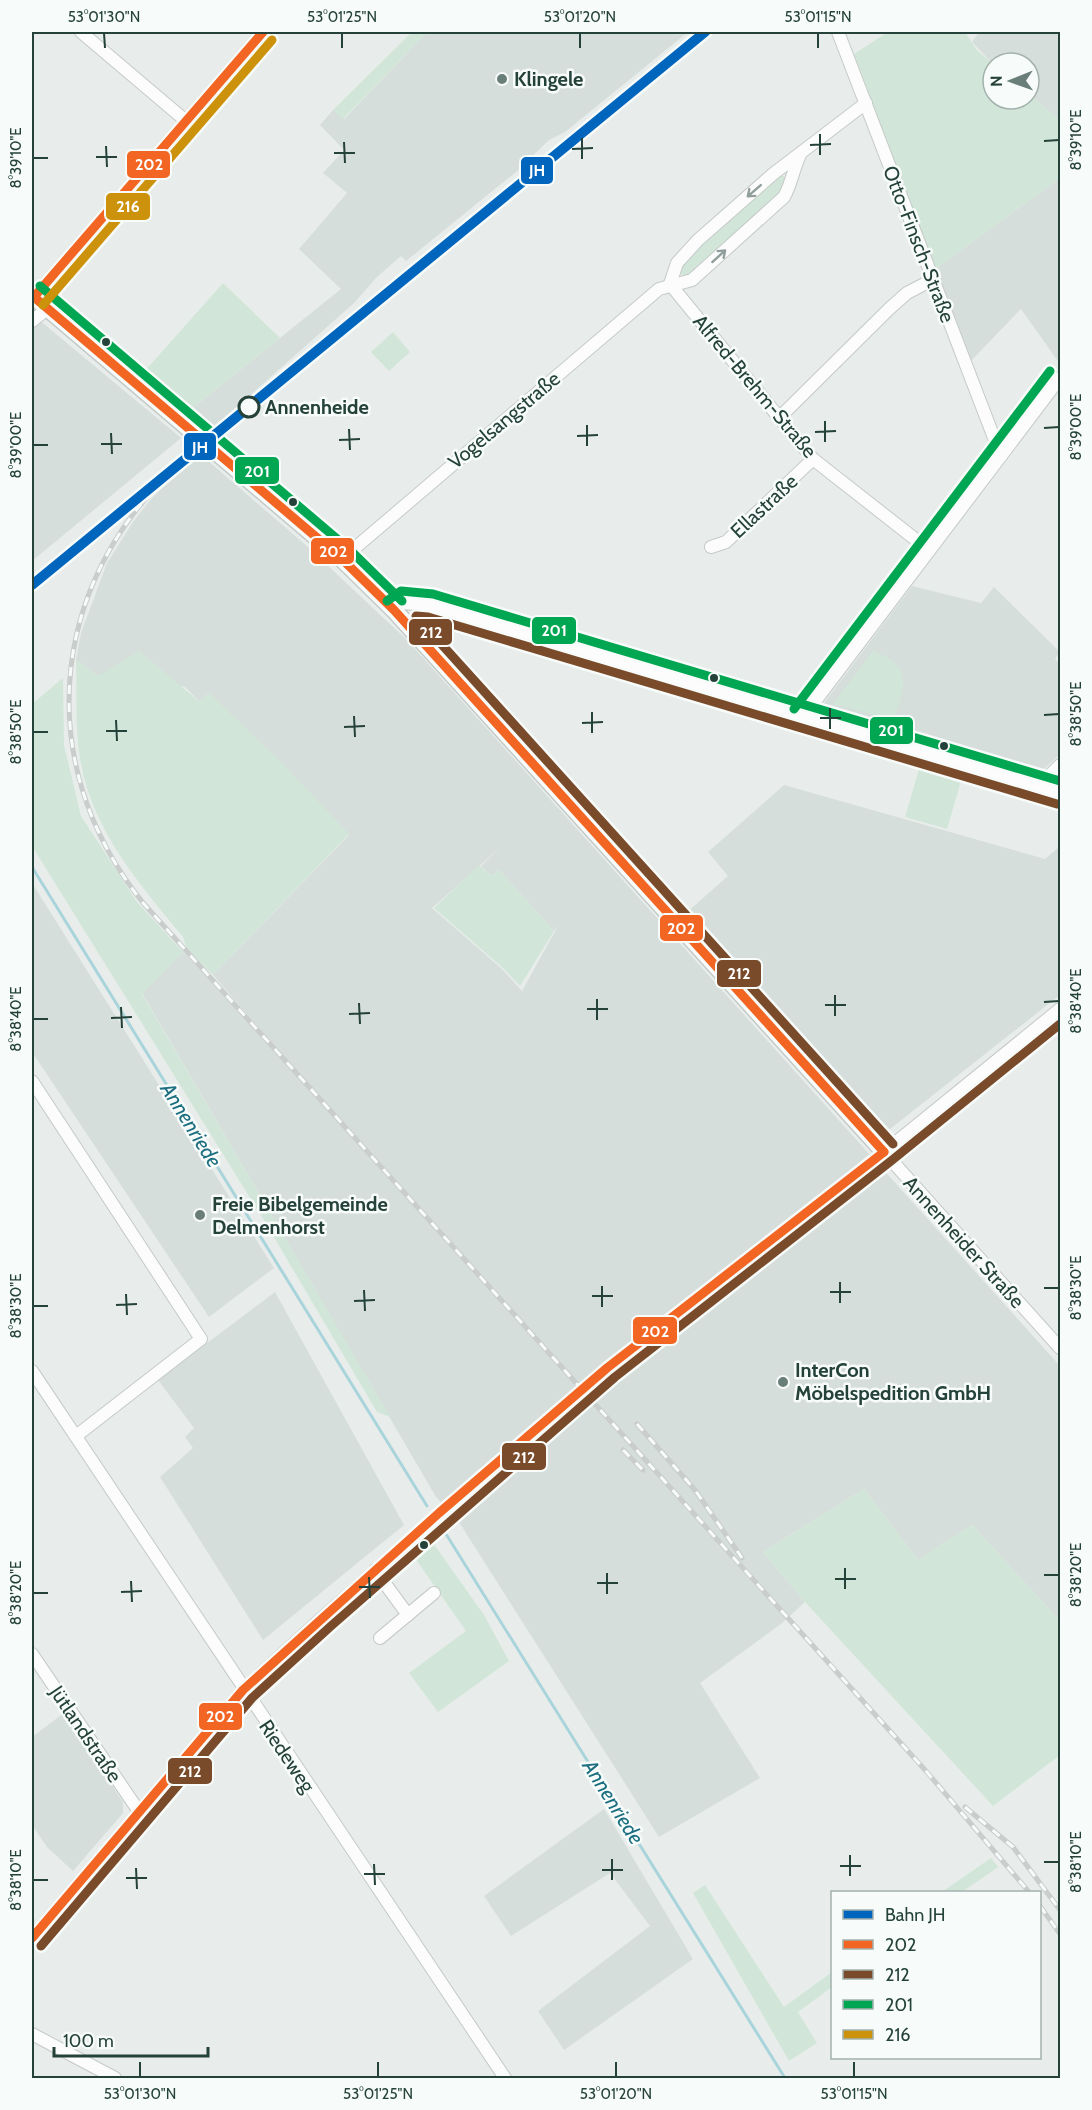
<svg xmlns="http://www.w3.org/2000/svg" width="1092" height="2110" font-family="Cabin,sans-serif">
<style>
.built{fill:#d6dedb;fill-rule:evenodd}
.green{fill:#d1e6d8}
.lines{fill:none;stroke-linecap:round;stroke-linejoin:round}
.stream{stroke:#a9d4db;stroke-width:3}
.street-casing{stroke:#c5cac8;stroke-width:14}
.secondary-casing{stroke:#c3cbc8;stroke-width:19}
.street{stroke:#fcfcfc;stroke-width:12}
.secondary{stroke:#fcfcfc;stroke-width:16}
.rail-casing{stroke:#c9cdcc;stroke-width:5}
.rail{stroke:#f7fbf9;stroke-width:3;stroke-dasharray:9;stroke-linecap:butt}
.bus-1-casing{stroke:#f7fbf9;stroke-width:14}
.bus-2-casing{stroke:#f7fbf9;stroke-width:14}
.bus-3-casing{stroke:#f7fbf9;stroke-width:14}
.bus-4-casing{stroke:#f7fbf9;stroke-width:14}
.bus-1{stroke:#f26522;stroke-width:9}
.bus-2{stroke:#7a4b2a;stroke-width:9}
.bus-3{stroke:#00a651;stroke-width:9}
.bus-4{stroke:#cd920c;stroke-width:9}
.rail-1-casing{stroke:#f7fbf9;stroke-width:15}
.rail-1{stroke:#0065bd;stroke-width:10}
.oneway{stroke:#909f9b}
.ticks{fill:none;stroke:#24423a;stroke-width:2}
.poi-dot{fill:#697e78;stroke:#f7fbf9;stroke-width:2}
.bus-dot{fill:#24423a;stroke:#f7fbf9;stroke-width:2}
.stop-dot{fill:#f7fbf9;stroke:#24423a;stroke-width:3}
.labels{text-anchor:middle;stroke-width:5;stroke-linejoin:round;paint-order:stroke}
.poi-label{font-size:20px;font-weight:bold;fill:#24423a;stroke:#f7fbf9;text-anchor:start}
.street-label{font-size:20px;fill:#24423a;stroke:#f7fbf9}
.stop-label{font-size:20px;font-weight:bold;fill:#24423a;stroke:#f7fbf9;text-anchor:start}
.water-label{font-size:21px;font-style:italic;fill:#1c6f80;stroke:#f7fbf9}
.line-badge{stroke:#f7fbf9;stroke-width:2}
.badge-label{font-size:16px;text-anchor:middle;font-weight:bold;fill:#fff}
.neatline{fill:none;stroke:#24423a;stroke-width:2}
.ticks-label{font-size:15px;text-anchor:middle;fill:#24423a}
</style>
<rect width="100%" height="100%" fill="#e8edeb"/>
<g class="built">
<path d="M427 32H688L565 132 549 140 516 172 406 261 401 256 377 277 354 303 211 430 189 411 341 289 299 249 347 193 323 173 344 150 320 125 333 110 344 119Z"/>
<path d="M979 32H1060V121L1029 94V63L993 64 972 42Z"/>
<path d="M1060 178V364L1021 309 970 362 935 269Z"/>
<path d="M32 314 181 438 32 561Z"/>
<path d="M199 453 308 547 407 640 1060 1366V1621L972 1525 918 1560 864 1489 763 1552 805 1602 781 1624 700 1683 760 1778 659 1837 457 1519 436 1497 142 993 183 952 260 1029 213 975 349 835 209 693 200 702 185 687 98 676 76 660 81 633 107 563 133 522 152 498ZM502 846 481 866 491 876 499 870 554 931 559 924 522 991 502 969 432 908Z"/>
<path d="M912 586 981 603 994 587 1060 652 1055 659 1060 664V754L1045 768 1033 773 821 712 824 703Z"/>
<path d="M784 785 1045 859 1060 846V995L885 1133 686 913 728 876 708 852Z"/>
<path d="M32 883 274 1268 209 1317 32 1052Z"/>
<path d="M275 1292 404 1525 263 1640 160 1477 193 1448 185 1437 194 1428 158 1380Z"/>
<path d="M64 1713 123 1802V1813L73 1871 47 1847 32 1825V1737Z"/>
<path d="M604 1809 693 1959 564 2050 538 2011 650 1926 610 1873 511 1936 484 1896Z"/>
</g>
<g class="green">
<path d="M412 32H427L343 119 333 110Z"/>
<path d="M888 32H965L977 50 993 64V99H1029V94L1060 121V178L935 269 854 54Z"/>
<path d="M778 176H784L788 186 690 277 684 278 679 270 709 235Z"/>
<path d="M223 283 280 338 189 411 143 373Z"/>
<path d="M393 332 410 352 389 371 371 352Z"/>
<path d="M139 651 200 702 209 693 279 760 349 834 213 975 187 949 183 937C137 881 89 827 79 752 75 722 77 690 76 660L98 676Z"/>
<path d="M873 651C914 667 905 685 894 720L833 704Z"/>
<path d="M63 678 64 745 81 816 137 902 183 952 142 994 390 1417 377 1412 265 1222 32 846V704Z"/>
<path d="M922 759 964 771 947 829 905 817Z"/>
<path d="M479 865 491 876 499 870 554 931 520 986 504 969 434 908Z"/>
<path d="M864 1489 918 1560 972 1525 1060 1621V1755L993 1806 805 1602 763 1552Z"/>
<path d="M433 1543 484 1615 509 1661 438 1712 409 1673 466 1631 408 1548Z"/>
<path d="M991 1858 998 1867 962 1892H942Z"/>
<path d="M705 1885 784 2007 832 1972V1987L798 2012 817 2043 789 2061 693 1893Z"/>
</g>
<g class="lines">
<g class="stream">
<path d="M32 867 427 1506"/>
<path d="M441 1526 785 2078"/>
</g>
<defs>
<g id="street">
<path d="M81 32 186 121"/>
<path d="M838 32 1001 456"/>
<path d="M670 284 813 459 929 550"/>
<path d="M670 284 677 263 698 240 773 174 866 103"/>
<path d="M34 297 263 32"/>
<path d="M32 321 47 309"/>
<path d="M779 418 889 309 907 293 932 280"/>
<path d="M711 547 726 542 813 459"/>
<path d="M342 559 659 289 692 280 784 197C792 183 793 169 800 155"/>
<path d="M394 610 403 603 430 605 1060 793"/>
<path d="M804 716 1060 378"/>
<path d="M1039 786 1060 765"/>
<path d="M32 1081 201 1339 76 1436"/>
<path d="M884 1152 1060 1348"/>
<path d="M32 1371 505 2078"/>
<path d="M375 1570 408 1615"/>
<path d="M380 1638 434 1593"/>
<path d="M32 1654 140 1813"/>
<path d="M32 1938 243 1690 323 1617 607 1368 884 1152 1060 1009"/>
<path d="M32 2034 115 2078"/>
</g>
<path id="secondary" d="M32 295 342 559 394 610 884 1152"/>
</defs>
<use href="#street" class="street-casing"/>
<use href="#secondary" class="secondary-casing"/>
<use href="#street" class="street"/>
<use href="#secondary" class="secondary"/>
<defs>
<g id="rail">
<path d="M192 453C50 570 27 760 144 904L926 1771 1029 1892"/>
<path d="M637 1424 695 1490 742 1558"/>
<path d="M623 1450 643 1470"/>
<path d="M965 1807 1013 1847 1060 1910"/>
<path d="M1040 1906 1060 1934"/>
</g>
</defs>
<use href="#rail" class="rail-casing"/>
<use href="#rail" class="rail"/>
<defs>
<g id="bus-1">
<path d="M34 297 342 559 394 610 884 1152"/>
<path d="M34 297 263 32"/>
<path d="M32 1938 243 1690 439 1513 607 1368 884 1152"/>
</g>
<g id="bus-2">
<path d="M893 1144 416 616 428 617 1057 804"/>
<path d="M41 1946 252 1698 331 1626 615 1377 891 1161 1060 1024"/>
</g>
<g id="bus-3">
<path d="M40 286 350 550 402 601"/>
<path d="M387 601 401 591 433 594 1060 781"/>
<path d="M794 709 1050 371"/>
</g>
<path id="bus-4" d="M43 305 272 40"/>
</defs>
<use href="#bus-1" class="bus-1-casing"/>
<use href="#bus-2" class="bus-2-casing"/>
<use href="#bus-3" class="bus-3-casing"/>
<use href="#bus-4" class="bus-4-casing"/>
<use href="#bus-1" class="bus-1"/>
<use href="#bus-2" class="bus-2"/>
<use href="#bus-3" class="bus-3"/>
<use href="#bus-4" class="bus-4"/>
<defs>
<path id="rail-1" d="M32 585 705 32"/>
</defs>
<use href="#rail-1" class="rail-1-casing"/>
<use href="#rail-1" class="rail-1"/>
</g>
<defs><path id="oneway-shaft" d="M-6 0H5M1.5-3L5.5 0L1.5 3" fill="none" stroke-width="1.6" stroke-linecap="round" stroke-linejoin="round" transform="scale(1.5)"/></defs>
<g class="oneway">
<use href="#oneway-shaft" transform="translate(754 191) rotate(139)"/>
<use href="#oneway-shaft" transform="translate(719 256) rotate(-42)"/>
</g>
<path class="ticks" d="M104 33 105 48M342 33V48M580 33V48M818 33V48M820 134V155M582 138V159M1044 141 1059 140M344 142 345 163M810 145 831 144M106 146 107 167M572 149 593 148M334 153H355M96 157H117M33 158H48M825 421V442M587 425V446M1044 428 1059 427M349 429 350 450M815 432 836 431M111 433 112 454M577 436 598 435M339 440 360 439M101 444H122M33 445H48M830 708V729M592 712V733M1044 715 1059 714M354 716 355 737M820 718H841M116 720 117 741M582 723 603 722M344 727 365 726M106 731H127M33 732H48M835 995V1016M597 999V1020M1044 1002 1059 1001M359 1003 360 1024M825 1005H846M121 1007 122 1028M587 1009H608M349 1014 370 1013M111 1018 132 1017M33 1019H48M840 1282V1303M602 1286V1307M1044 1288H1059M364 1290 365 1311M830 1292H851M126 1294 127 1315M592 1296H613M354 1301 375 1300M116 1305 137 1304M33 1306H48M845 1568V1589M607 1573V1594M1044 1575H1059M369 1577 370 1598M835 1579H856M131 1581 132 1602M597 1583H618M359 1587H380M121 1592 142 1591M33 1593H48M850 1855V1876M612 1859V1880M1044 1862H1059M374 1864 375 1885M840 1866H861M136 1868 137 1889M602 1870H623M364 1874H385M126 1878H147M33 1880H48M140 2062V2077M378 2062V2077M616 2062V2077M854 2062V2077"/>
<g class="poi-dot">
<circle cx="502" cy="79" r="6"/>
<circle cx="200" cy="1215" r="6"/>
<circle cx="783" cy="1382" r="6"/>
</g>
<g class="bus-dot">
<circle cx="106" cy="342" r="5"/>
<circle cx="293" cy="502" r="5"/>
<circle cx="714" cy="678" r="5"/>
<circle cx="944" cy="746" r="5"/>
<circle cx="424" cy="1545" r="5"/>
</g>
<circle class="stop-dot" cx="249" cy="407" r="10"/>
<g class="labels">
<g class="poi-label">
<text x="514" y="86">Klingele</text>
<text x="212" y="1211">Freie Bibelgemeinde<tspan x="212" dy="23">Delmenhorst</tspan></text>
<text x="795" y="1377">InterCon<tspan x="795" dy="23">Möbelspedition GmbH</tspan></text>
</g>
<g class="street-label">
<text transform="translate(919 244) rotate(69)" y="7">Otto-Finsch-Straße</text>
<text transform="translate(755 386) rotate(50)" y="7">Alfred-Brehm-Straße</text>
<text transform="translate(504 420) rotate(-40)" y="7">Vogelsangstraße</text>
<text transform="translate(764 506) rotate(-43)" y="7">Ellastraße</text>
<text transform="translate(964 1242) rotate(48)" y="7">Annenheider Straße</text>
<text transform="translate(86 1734) rotate(56)" y="7">Jütlandstraße</text>
<text transform="translate(287 1756) rotate(56)" y="7">Riedeweg</text>
</g>
<g class="stop-label">
<text x="265" y="414">Annenheide</text>
</g>
<g class="water-label">
<text transform="translate(191 1125) rotate(58)" y="7">Annenriede</text>
<text transform="translate(613 1802) rotate(58)" y="7">Annenriede</text>
</g>
</g>
<g class="line-badge">
<rect x="126" y="150" width="45" height="29" rx="6" fill="#f26522"/>
<rect x="520" y="156" width="34" height="29" rx="6" fill="#0065bd"/>
<rect x="105" y="192" width="46" height="29" rx="6" fill="#cd920c"/>
<rect x="183" y="432" width="34" height="29" rx="6" fill="#0065bd"/>
<rect x="234" y="456" width="46" height="29" rx="6" fill="#00a651"/>
<rect x="310" y="537" width="45" height="28" rx="6" fill="#f26522"/>
<rect x="531" y="616" width="46" height="29" rx="6" fill="#00a651"/>
<rect x="408" y="618" width="45" height="28" rx="6" fill="#7a4b2a"/>
<rect x="869" y="716" width="45" height="29" rx="6" fill="#00a651"/>
<rect x="659" y="914" width="45" height="28" rx="6" fill="#f26522"/>
<rect x="716" y="959" width="46" height="29" rx="6" fill="#7a4b2a"/>
<rect x="632" y="1316" width="46" height="29" rx="6" fill="#f26522"/>
<rect x="501" y="1442" width="46" height="29" rx="6" fill="#7a4b2a"/>
<rect x="198" y="1702" width="45" height="29" rx="6" fill="#f26522"/>
<rect x="167" y="1757" width="46" height="28" rx="6" fill="#7a4b2a"/>
</g>
<g class="badge-label">
<text x="149" y="170">202</text>
<text x="537" y="176">JH</text>
<text x="128" y="212">216</text>
<text x="200" y="453">JH</text>
<text x="257" y="477">201</text>
<text x="333" y="557">202</text>
<text x="554" y="636">201</text>
<text x="431" y="638">212</text>
<text x="891" y="736">201</text>
<text x="681" y="934">202</text>
<text x="739" y="979">212</text>
<text x="655" y="1337">202</text>
<text x="524" y="1463">212</text>
<text x="220" y="1722">202</text>
<text x="190" y="1777">212</text>
</g>
<rect width="1092" height="2110" fill="none" stroke="#f7fbf9" stroke-width="66"/>
<rect x="831" y="1891" width="210" height="168" fill="#f7fbf9" stroke="#a3b1ad" stroke-width="1.5"/>
<rect x="843" y="1910" width="30" height="9" fill="#0065bd" stroke="#a3b1ad" stroke-width="1.5"/>
<text x="885" y="1921" font-size="18" fill="#24423a">Bahn JH</text>
<rect x="843" y="1940" width="30" height="9" fill="#f26522" stroke="#a3b1ad" stroke-width="1.5"/>
<text x="885" y="1951" font-size="18" fill="#24423a">202</text>
<rect x="843" y="1970" width="30" height="9" fill="#7a4b2a" stroke="#a3b1ad" stroke-width="1.5"/>
<text x="885" y="1981" font-size="18" fill="#24423a">212</text>
<rect x="843" y="2000" width="30" height="9" fill="#00a651" stroke="#a3b1ad" stroke-width="1.5"/>
<text x="885" y="2011" font-size="18" fill="#24423a">201</text>
<rect x="843" y="2030" width="30" height="9" fill="#cd920c" stroke="#a3b1ad" stroke-width="1.5"/>
<text x="885" y="2041" font-size="18" fill="#24423a">216</text>
<g transform="translate(1011 81) rotate(269)"><circle r="28" fill="#f7fbf9" stroke="#a3b1ad" stroke-width="1.5"/>
<path d="M0-4.5L10 22L0 15L-10 22Z" fill="#697e78"/>
<text y="-9" font-size="16" font-weight="bold" text-anchor="middle" fill="#24423a">N</text>
</g>
<path d="M54 2047v9h154v-9" fill="none" stroke="#24423a" stroke-width="3"/>
<text x="63" y="2047" font-size="18" fill="#24423a" stroke="#f7fbf9" stroke-width="4.5" paint-order="stroke">100 m</text>
<rect x="33" y="33" width="1026" height="2044" class="neatline"/>
<g class="ticks-label">
<text x="104" y="22">53°01'30"N</text>
<text x="342" y="22">53°01'25"N</text>
<text x="580" y="22">53°01'20"N</text>
<text x="818" y="22">53°01'15"N</text>
<text transform="translate(1076 140) rotate(-90)" y="5">8°39'10"E</text>
<text transform="translate(16 158) rotate(-90)" y="5">8°39'10"E</text>
<text transform="translate(1076 427) rotate(-90)" y="5">8°39'00"E</text>
<text transform="translate(16 445) rotate(-90)" y="5">8°39'00"E</text>
<text transform="translate(1076 714) rotate(-90)" y="5">8°38'50"E</text>
<text transform="translate(16 732) rotate(-90)" y="5">8°38'50"E</text>
<text transform="translate(1076 1001) rotate(-90)" y="5">8°38'40"E</text>
<text transform="translate(16 1019) rotate(-90)" y="5">8°38'40"E</text>
<text transform="translate(1076 1288) rotate(-90)" y="5">8°38'30"E</text>
<text transform="translate(16 1306) rotate(-90)" y="5">8°38'30"E</text>
<text transform="translate(1076 1575) rotate(-90)" y="5">8°38'20"E</text>
<text transform="translate(16 1593) rotate(-90)" y="5">8°38'20"E</text>
<text transform="translate(1076 1862) rotate(-90)" y="5">8°38'10"E</text>
<text transform="translate(16 1880) rotate(-90)" y="5">8°38'10"E</text>
<text x="140" y="2099">53°01'30"N</text>
<text x="378" y="2099">53°01'25"N</text>
<text x="616" y="2099">53°01'20"N</text>
<text x="854" y="2099">53°01'15"N</text>
</g>
</svg>
